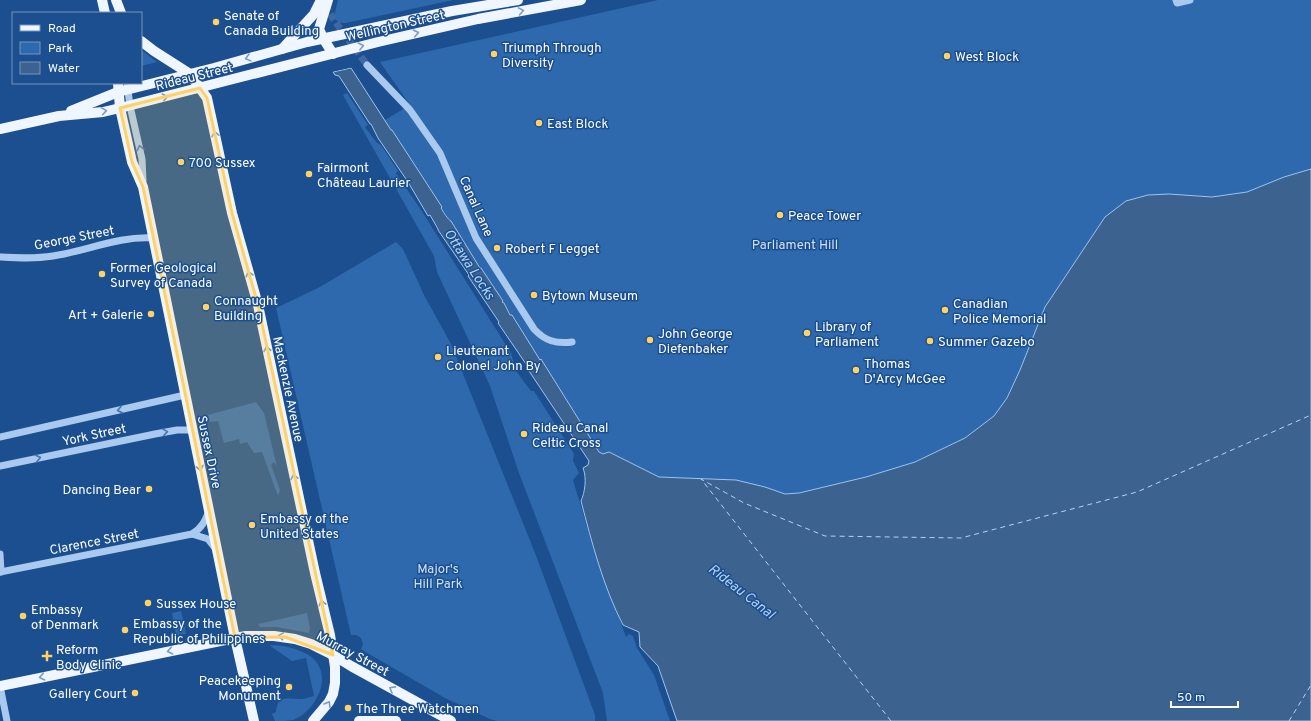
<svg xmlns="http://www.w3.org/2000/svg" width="1311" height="721" font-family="Overpass,sans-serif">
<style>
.green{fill:#2e69ad}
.water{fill:#3c6290;stroke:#9cc4f0}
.pier{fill:#1b4f8f}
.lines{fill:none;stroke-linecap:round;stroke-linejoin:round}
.ferry{stroke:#b5d3f5;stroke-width:1;stroke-dasharray:5 4;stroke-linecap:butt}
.minor-tunnel{stroke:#3d69a0;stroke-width:7;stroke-dasharray:7 3.5;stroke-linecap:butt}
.minor{stroke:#a9c9ee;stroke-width:7}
.major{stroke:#f0f6ff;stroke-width:10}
.oneway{stroke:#7b9ac1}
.oneway2{stroke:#4674ac}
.marked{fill:#ffd166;fill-opacity:0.2;stroke:#ffd166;stroke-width:3;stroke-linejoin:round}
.poi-dot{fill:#ffd166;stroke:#1b4f8f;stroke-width:1.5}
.labels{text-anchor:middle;stroke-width:3;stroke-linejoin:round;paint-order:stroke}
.poi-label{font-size:13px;fill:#fff;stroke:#1b4f8f;text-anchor:start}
.street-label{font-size:13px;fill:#fff;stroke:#1b4f8f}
.park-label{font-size:13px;fill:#cfe3fa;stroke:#1b4f8f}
.water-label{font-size:14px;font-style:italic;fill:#b5d3f5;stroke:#1b4f8f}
</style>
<rect width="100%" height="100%" fill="#1b4f8f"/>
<g class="green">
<path d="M338 0H453L346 23C339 23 337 22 334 17Z"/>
<path d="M658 0H1311V169L1284 177 1247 192 1212 197 1169 194 1105 217 1045 307 1020 370 1007 398 994 416 965 438 915 462 866 477 799 493 785 494 765 487 736 480 659 477 609 452 603 454 599 452 541 360H540L512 315H511L502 301V300L447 217V216L441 208 442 207 392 130H391L385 120 410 105 380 62Z"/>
<path d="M141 50 157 62 141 66Z"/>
<path d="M347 93 368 125 365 127 377 143 381 145 398 171 396 173 423 213 511 353 516 371 531 391H534L574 454 573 461 579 473 573 480 595 553 626 637 629 634 633 636 637 648 654 675 670 721H607L603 693 519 473 490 386 437 272 434 256 343 95Z"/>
<path d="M396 242 403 249 424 295 451 344 535 553 595 715V721H497L490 719 445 698 369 654 361 649 363 644 361 638 356 635H351L276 308 318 288Z"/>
<path d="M256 402 264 413 277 467 274 462 271 465 280 490 278 496 262 452 254 453 247 442 240 444 239 439 224 443 218 421 210 422 208 415Z"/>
<path d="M181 611 186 634 176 635 172 613Z"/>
<path d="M307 613 310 628 309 633 277 627H260L258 624Z"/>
<path d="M269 645C282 645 298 648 310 656 335 674 317 711 293 720 288 721 280 721 275 721L272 714 276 712C277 695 287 699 300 699 305 699 310 697 314 696L306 658 292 661Z"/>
</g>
<path class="water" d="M351 68 391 130H392L442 207 441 208C443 211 448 220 451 221L480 268H481L503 301 502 302 504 303 510 315H512L540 360 541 359 599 452 603 454 609 452 659 477 736 480 765 487 785 494 799 493 866 477 915 462 965 438 994 416 1007 398 1020 370 1045 307 1105 217 1126 201 1148 195 1169 194 1212 197 1247 192 1284 177 1311 169V721H677L658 666 640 647 639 632 623 625C603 586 592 543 581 501 585 492 587 478 583 468L588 465 589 461 527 368 528 367 498 323 499 322 497 319 468 276 469 275 438 230V229L430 215 428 216 408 182 378 138 371 124H370L339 76 335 75 333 72Z"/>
<path class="pier" d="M282 0H311L353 67 331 72Z"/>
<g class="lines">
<g class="ferry">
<path d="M891 721 701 479 744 503 825 536 961 538 1137 492 1311 415"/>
<path d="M1289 721 1311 685"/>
</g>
<path class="minor-tunnel" d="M325 5 334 20 367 65"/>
<g class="minor">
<path d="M1176 0 1177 3 1190 0"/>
<path d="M367 65 410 110 440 153 476 238 534 329C545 341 556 344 572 342"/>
<path d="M127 83 130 106 142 159 143 181"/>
<path d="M0 257C18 258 35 259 53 256 87 251 118 236 153 238"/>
<path d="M0 437 185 395"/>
<path d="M0 466 155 434 177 430H192"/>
<path d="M192 534 208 539 216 549"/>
<path d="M0 554 1 572"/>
<path d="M0 572 192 534C202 528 205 521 209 511"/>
<path d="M0 686 7 721"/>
</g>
<g class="major">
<path d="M102 0 105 13"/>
<path d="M116 0 121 13"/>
<path d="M328 0 319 29 323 38 333 54"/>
<path d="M141 41 154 51 190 74 207 98 232 213 258 305 315 573 330 635 335 667V683L333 694 329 702 313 721"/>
<path d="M282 49 314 14 321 0"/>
<path d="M118 83 120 108 132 162 143 187 235 638 254 721"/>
<path d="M71 111 118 92 214 68 307 42 452 11 518 0"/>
<path d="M0 129 59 116 103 112 120 108 378 42 478 19 581 0"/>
<path d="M0 686 235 638 246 636H274L295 639 311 644 333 655 351 666 451 721"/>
<path d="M359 721H396"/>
</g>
</g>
<defs><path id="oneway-chevron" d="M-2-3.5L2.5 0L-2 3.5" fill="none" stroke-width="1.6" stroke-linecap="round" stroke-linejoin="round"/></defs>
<g class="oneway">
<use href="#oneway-chevron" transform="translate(521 11) rotate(-10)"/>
<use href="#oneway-chevron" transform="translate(416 33) rotate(-13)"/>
<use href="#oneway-chevron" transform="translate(361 46) rotate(-14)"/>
<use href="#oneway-chevron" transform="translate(248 58) rotate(165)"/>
<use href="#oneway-chevron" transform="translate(165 97) rotate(-13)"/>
<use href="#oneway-chevron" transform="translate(104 111) rotate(-9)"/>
<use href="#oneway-chevron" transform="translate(215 134) rotate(-103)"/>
<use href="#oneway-chevron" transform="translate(249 274) rotate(-106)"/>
<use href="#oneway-chevron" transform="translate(267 349) rotate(-101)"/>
<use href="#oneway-chevron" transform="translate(200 468) rotate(78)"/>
<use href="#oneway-chevron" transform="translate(294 477) rotate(-102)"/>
<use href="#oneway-chevron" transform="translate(322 603) rotate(-104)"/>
<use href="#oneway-chevron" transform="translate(281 636) rotate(-172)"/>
<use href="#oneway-chevron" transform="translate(170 651) rotate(168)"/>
<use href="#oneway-chevron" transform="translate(42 677) rotate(168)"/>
<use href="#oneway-chevron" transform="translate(392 689) rotate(-151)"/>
<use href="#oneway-chevron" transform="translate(328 704) rotate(-59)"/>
</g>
<g class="oneway2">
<use href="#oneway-chevron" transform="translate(140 148) rotate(-103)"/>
<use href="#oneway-chevron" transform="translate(120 410) rotate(167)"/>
<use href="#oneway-chevron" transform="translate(165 432) rotate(-9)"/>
<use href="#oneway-chevron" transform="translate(38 458) rotate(-12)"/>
</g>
<path class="marked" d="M200 88 207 98 232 213 258 305 333 655 285 637 235 638 143 187 132 162 120 108Z"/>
<g class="poi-dot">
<circle cx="216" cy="22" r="4"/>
<circle cx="494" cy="54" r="4"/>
<circle cx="947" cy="56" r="4"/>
<circle cx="539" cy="123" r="4"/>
<circle cx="181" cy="162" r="4"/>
<circle cx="309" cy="174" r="4"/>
<circle cx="780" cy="215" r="4"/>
<circle cx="497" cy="248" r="4"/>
<circle cx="102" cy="274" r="4"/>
<circle cx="534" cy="295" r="4"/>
<circle cx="206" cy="307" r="4"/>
<circle cx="945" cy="310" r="4"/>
<circle cx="151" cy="314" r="4"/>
<circle cx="807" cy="333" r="4"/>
<circle cx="650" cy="340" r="4"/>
<circle cx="930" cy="341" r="4"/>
<circle cx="438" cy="357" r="4"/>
<circle cx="856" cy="370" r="4"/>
<circle cx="524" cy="434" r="4"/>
<circle cx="149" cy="489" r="4"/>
<circle cx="252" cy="525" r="4"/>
<circle cx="148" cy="603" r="4"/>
<circle cx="23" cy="616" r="4"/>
<circle cx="125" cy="630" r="4"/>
<path d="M45 650h4v4h4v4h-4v4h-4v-4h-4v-4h4z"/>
<circle cx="289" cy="687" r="4"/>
<circle cx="135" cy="693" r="4"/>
<circle cx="348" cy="708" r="4"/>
</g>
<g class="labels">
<g class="poi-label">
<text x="224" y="20">Senate of<tspan x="224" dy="15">Canada Building</tspan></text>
<text x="502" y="52">Triumph Through<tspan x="502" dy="15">Diversity</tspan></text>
<text x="955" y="61">West Block</text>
<text x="547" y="128">East Block</text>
<text x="189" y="167">700 Sussex</text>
<text x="317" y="172">Fairmont<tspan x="317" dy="15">Château Laurier</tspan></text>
<text x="788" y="220">Peace Tower</text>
<text x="505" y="253">Robert F Legget</text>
<text x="110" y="272">Former Geological<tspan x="110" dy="15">Survey of Canada</tspan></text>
<text x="542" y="300">Bytown Museum</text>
<text x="214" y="305">Connaught<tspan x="214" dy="15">Building</tspan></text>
<text x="953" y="308">Canadian<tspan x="953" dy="15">Police Memorial</tspan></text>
<text x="143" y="319" text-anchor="end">Art + Galerie</text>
<text x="815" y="331">Library of<tspan x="815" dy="15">Parliament</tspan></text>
<text x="658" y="338">John George<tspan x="658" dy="15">Diefenbaker</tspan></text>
<text x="938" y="346">Summer Gazebo</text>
<text x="446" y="355">Lieutenant<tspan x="446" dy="15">Colonel John By</tspan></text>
<text x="864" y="368">Thomas<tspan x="864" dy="15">D'Arcy McGee</tspan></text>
<text x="532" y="432">Rideau Canal<tspan x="532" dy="15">Celtic Cross</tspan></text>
<text x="141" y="494" text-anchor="end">Dancing Bear</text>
<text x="260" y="523">Embassy of the<tspan x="260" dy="15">United States</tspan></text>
<text x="156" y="608">Sussex House</text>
<text x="31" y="614">Embassy<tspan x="31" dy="15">of Denmark</tspan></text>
<text x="133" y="628">Embassy of the<tspan x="133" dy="15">Republic of Philippines</tspan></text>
<text x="56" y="654">Reform<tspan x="56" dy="15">Body Clinic</tspan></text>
<text x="281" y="685" text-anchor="end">Peacekeeping<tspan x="281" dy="15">Monument</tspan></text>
<text x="127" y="698" text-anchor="end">Gallery Court</text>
<text x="356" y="713">The Three Watchmen</text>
</g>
<g class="street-label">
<text transform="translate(395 25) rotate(-13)" y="5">Wellington Street</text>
<text transform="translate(194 76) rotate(-14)" y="5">Rideau Street</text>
<text transform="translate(477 206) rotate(66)" y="5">Canal Lane</text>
<text transform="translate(74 237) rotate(-11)" y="5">George Street</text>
<text transform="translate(289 389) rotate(78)" y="5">Mackenzie Avenue</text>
<text transform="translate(94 434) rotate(-12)" y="5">York Street</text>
<text transform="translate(210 452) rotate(78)" y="5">Sussex Drive</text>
<text transform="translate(94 541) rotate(-11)" y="5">Clarence Street</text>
<text transform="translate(353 653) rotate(28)" y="5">Murray Street</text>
</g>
<g class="park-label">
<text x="795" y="249">Parliament Hill</text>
<text x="438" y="573">Major's<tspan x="438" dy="15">Hill Park</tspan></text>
</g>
<g class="water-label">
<text transform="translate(470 264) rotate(57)" y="5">Ottawa Locks</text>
<text transform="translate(742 591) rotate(38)" y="5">Rideau Canal</text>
</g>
</g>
<rect x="12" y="12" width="130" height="72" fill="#1b4f8f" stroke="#7695bc"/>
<rect x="20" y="25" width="20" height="6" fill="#f0f6ff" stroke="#7695bc"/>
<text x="48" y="32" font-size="12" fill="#ffffff">Road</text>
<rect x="20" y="42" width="20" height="12" fill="#2e69ad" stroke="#7695bc"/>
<text x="48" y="52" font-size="12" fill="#ffffff">Park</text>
<rect x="20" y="62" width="20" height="12" fill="#3c6290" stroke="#7695bc"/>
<text x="48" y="72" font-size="12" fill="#ffffff">Water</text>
<path d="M1171 701v6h67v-6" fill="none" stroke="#ffffff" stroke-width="2"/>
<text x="1177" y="701" font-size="12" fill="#ffffff" stroke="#1b4f8f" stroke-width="3" paint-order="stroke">50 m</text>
</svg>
